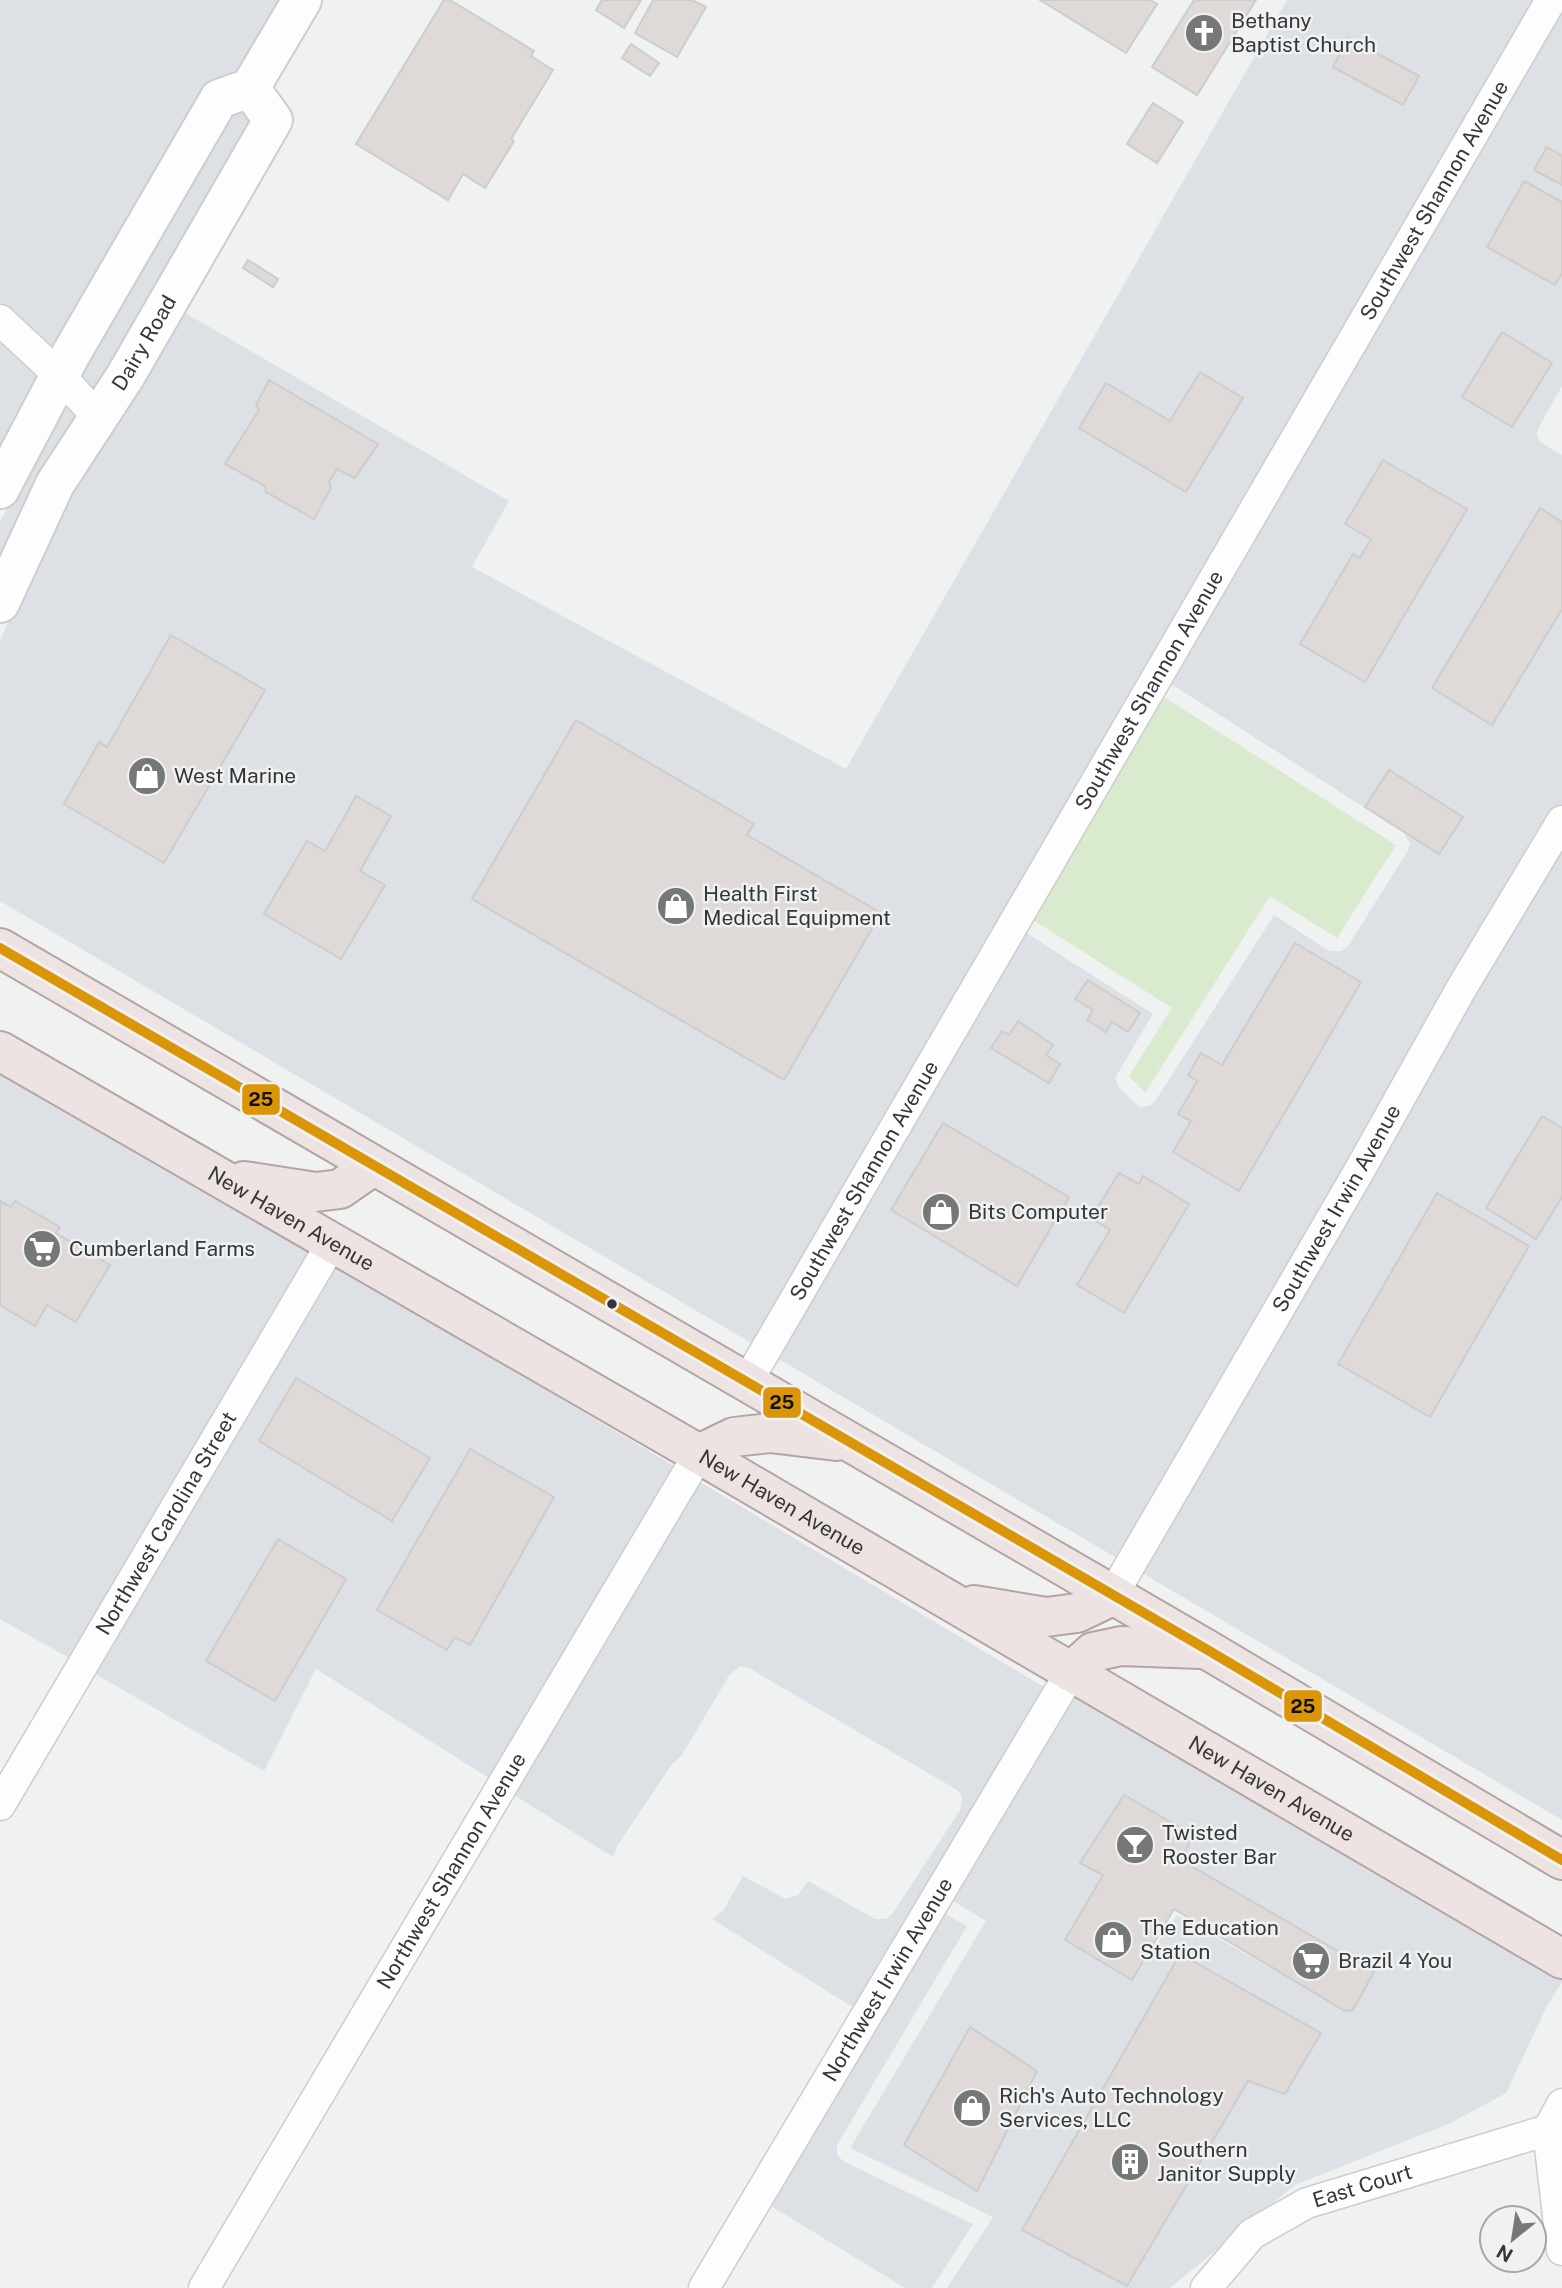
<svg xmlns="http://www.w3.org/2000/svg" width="1562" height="2288" font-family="'Public Sans',sans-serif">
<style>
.built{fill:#dde1e5;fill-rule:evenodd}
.green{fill:#d9eace}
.building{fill:#dfd9d8;stroke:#cccdcd;stroke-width:2}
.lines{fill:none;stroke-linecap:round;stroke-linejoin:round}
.minor-casing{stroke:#cdcdcd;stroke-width:33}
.tertiary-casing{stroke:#cdcdcd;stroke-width:42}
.primary-casing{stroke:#b4a4a3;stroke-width:42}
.minor{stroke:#fdfdfd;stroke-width:30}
.tertiary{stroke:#fdfdfd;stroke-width:38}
.primary{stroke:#ede3e2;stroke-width:38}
.bus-1-casing{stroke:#eff1f2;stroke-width:16}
.bus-1{stroke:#da9508;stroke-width:10}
.bus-dot{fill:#353636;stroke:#eff1f2;stroke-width:2.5}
.labels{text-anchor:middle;stroke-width:5;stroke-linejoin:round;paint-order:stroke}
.poi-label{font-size:21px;fill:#353636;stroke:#eff1f2;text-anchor:start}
.street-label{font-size:21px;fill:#353636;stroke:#eff1f2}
.line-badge{stroke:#eff1f2;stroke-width:2.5}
.pale-badge-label{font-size:19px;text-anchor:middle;font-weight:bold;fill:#111}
</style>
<rect width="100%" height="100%" fill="#f0f1f1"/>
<g class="built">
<path d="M0 0H285L0 456Z"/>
<path d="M1287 0H1562V386L1540 425 1537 434 1540 442 1562 455V1820L0 901V640L69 491 180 310 509 501 472 567 846 769ZM1163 682 1171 684 1404 833 1410 844 1407 852 1348 946 1341 951H1329L1274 915 1156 1100 1149 1106 1141 1107 1135 1103 1119 1087 1115 1078 1153 1014 1017 927Z"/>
<path d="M243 107 254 122 0 566V522L85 361 228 113Z"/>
<path d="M0 1071 196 1184 195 1188 207 1191 309 1250 69 1658 0 1619Z"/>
<path d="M336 1265 674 1466 489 1778 316 1669 264 1771 95 1674Z"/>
<path d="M700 1482 1044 1687 854 2008 712 1919 723 1911 743 1876 786 1899 798 1895 808 1881 875 1919H886L893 1913 960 1810 962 1797 957 1790 749 1668 741 1666 730 1674 682 1755 672 1764 617 1846 613 1857 514 1795Z"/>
<path d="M1071 1672 1562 1959V1982L1546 2008 1506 2093 1451 2123 1295 2185 1170 2288H947L993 2217 850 2148 986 1921 939 1893ZM1174 1909 1293 1980 1294 1981 1177 1915 1140 1968Z"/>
<path d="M945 1914 967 1926 837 2145V2155L843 2161 973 2224 932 2288H905L771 2206Z"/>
</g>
<path class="green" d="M1164 697 1396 845 1337 938 1270 896 1145 1093 1129 1076 1172 1008 1025 915Z"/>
<g class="building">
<path d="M444 0H450L534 51 531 56 553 70 511 139 514 141 485 188 463 174 448 200 356 144Z"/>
<path d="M602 0H641L624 28 596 10Z"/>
<path d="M653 0H692L706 7 677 57 635 33Z"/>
<path d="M1040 0H1150L1157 4 1126 53Z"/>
<path d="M1194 0H1256L1197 95 1152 67Z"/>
<path d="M1348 38 1419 76 1403 105 1333 67Z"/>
<path d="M631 44 659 63 650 76 622 58Z"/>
<path d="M1153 103 1183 122 1157 163 1127 144Z"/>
<path d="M1547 147 1562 156V185L1534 170Z"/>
<path d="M1524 181 1562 202V273L1555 285 1487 247Z"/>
<path d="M248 260 278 279 273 287 243 268Z"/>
<path d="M1502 332 1552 363 1512 427 1462 397Z"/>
<path d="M1200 372 1243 398 1186 492 1079 428 1106 383 1170 421Z"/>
<path d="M269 380 378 444 355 478 337 469 329 482 331 488 314 519 266 492 265 486 225 464 259 410 256 405Z"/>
<path d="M1383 460 1467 509 1365 682 1300 644 1353 554 1360 558 1371 539 1345 524Z"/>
<path d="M1540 508 1562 522V609L1492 725 1432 688Z"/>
<path d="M171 635 265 690 164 863 64 804 99 742 107 747Z"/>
<path d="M576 720 754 824 747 835 881 913 784 1080 472 899Z"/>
<path d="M1389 770 1463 817 1439 854 1365 807Z"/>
<path d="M356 796 391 816 360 871 385 885 341 959 264 914 307 841 325 851Z"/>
<path d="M1295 943 1361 982 1239 1191 1173 1152 1191 1121 1178 1114 1197 1081 1188 1075 1201 1053 1222 1065Z"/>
<path d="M1088 980 1140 1013 1128 1032 1112 1022 1106 1032 1087 1020 1093 1010 1075 999Z"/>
<path d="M1018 1021 1053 1045 1046 1055 1060 1064 1049 1083 991 1048 1002 1031 1009 1035Z"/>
<path d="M1542 1116 1562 1128V1197L1536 1239 1486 1208Z"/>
<path d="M943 1123 1069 1197 1017 1286 891 1210Z"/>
<path d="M1119 1173 1139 1184 1143 1176 1189 1204 1124 1313 1077 1285 1110 1230 1091 1218Z"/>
<path d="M1437 1193 1529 1246 1430 1417 1338 1364Z"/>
<path d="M0 1201 11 1207 15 1201 60 1227 56 1233 110 1265 76 1322 47 1305 35 1326 0 1305Z"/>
<path d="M296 1378 430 1458 392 1521 259 1441Z"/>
<path d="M470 1449 554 1497 470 1645 455 1637 447 1650 377 1610Z"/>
<path d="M278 1539 346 1579 275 1701 206 1661Z"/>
<path d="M1124 1795 1193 1835 1181 1860 1374 1972 1353 2010 1345 2011 1174 1909 1132 1980 1065 1940 1103 1875 1080 1863Z"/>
<path d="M1180 1954 1321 2033 1285 2094 1248 2081 1127 2286 1022 2230Z"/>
<path d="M970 2027 1037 2071 977 2191 904 2145Z"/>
</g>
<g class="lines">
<defs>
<g id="minor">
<path d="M0 320 60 376 98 417"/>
<path id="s1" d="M747 1382 1551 0"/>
<path id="s2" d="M1112 1596 1358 1173 1461 989 1562 821"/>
<path id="s3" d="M0 1805 332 1243"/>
<path d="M1562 2104 1548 2130 1562 2250"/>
<path id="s4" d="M204 2288 699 1454"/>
<path id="s5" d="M704 2288 1071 1672"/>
<path id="s6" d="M1206 2288 1252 2234 1307 2203 1548 2130"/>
</g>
<g id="tertiary">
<path d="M0 489 71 354 219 99 250 88 302 0"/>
<path id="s7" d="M0 603 55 484 126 375 273 120 250 88"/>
</g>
<g id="primary">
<path d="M0 948 1206 1649 1562 1860"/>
<path id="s8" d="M0 1051 699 1454 1562 1959"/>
<path d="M244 1181 316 1192 340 1189 373 1166"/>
<path d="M699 1454 734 1437 770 1433 836 1441"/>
<path d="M974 1605 1046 1617 1077 1613 1112 1596"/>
<path d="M1071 1672 1093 1652 1121 1646 1200 1649"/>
</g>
</defs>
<use href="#minor" class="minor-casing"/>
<use href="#tertiary" class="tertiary-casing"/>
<use href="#primary" class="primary-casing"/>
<use href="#minor" class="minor"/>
<use href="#tertiary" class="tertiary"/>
<use href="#primary" class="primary"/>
<defs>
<path id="bus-1" d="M0 948 1206 1649 1562 1860"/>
</defs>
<use href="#bus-1" class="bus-1-casing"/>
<use href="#bus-1" class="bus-1"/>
</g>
<defs>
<symbol id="church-disc" viewBox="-11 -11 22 22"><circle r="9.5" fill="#767777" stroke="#eff1f2"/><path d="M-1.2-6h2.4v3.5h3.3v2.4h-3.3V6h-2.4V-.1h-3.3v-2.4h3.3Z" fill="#fff"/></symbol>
<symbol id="shop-disc" viewBox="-11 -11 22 22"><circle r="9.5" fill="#767777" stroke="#eff1f2"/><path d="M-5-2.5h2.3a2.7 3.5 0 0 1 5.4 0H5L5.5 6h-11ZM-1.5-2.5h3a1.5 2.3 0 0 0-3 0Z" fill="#fff"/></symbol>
<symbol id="supermarket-disc" viewBox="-11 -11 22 22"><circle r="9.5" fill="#767777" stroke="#eff1f2"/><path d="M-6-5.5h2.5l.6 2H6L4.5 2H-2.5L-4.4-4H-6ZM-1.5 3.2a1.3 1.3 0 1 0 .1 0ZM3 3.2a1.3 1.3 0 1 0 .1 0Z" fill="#fff"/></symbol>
<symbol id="bar-disc" viewBox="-11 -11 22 22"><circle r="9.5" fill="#767777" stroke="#eff1f2"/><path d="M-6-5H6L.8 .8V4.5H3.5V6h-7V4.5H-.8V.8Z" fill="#fff"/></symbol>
<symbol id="building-disc" viewBox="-11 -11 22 22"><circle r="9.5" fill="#767777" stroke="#eff1f2"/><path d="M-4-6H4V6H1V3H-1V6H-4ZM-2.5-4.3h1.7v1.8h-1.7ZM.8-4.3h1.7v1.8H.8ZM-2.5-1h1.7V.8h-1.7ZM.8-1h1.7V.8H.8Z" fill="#fff"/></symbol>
</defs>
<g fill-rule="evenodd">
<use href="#church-disc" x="1182" y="11" width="44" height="44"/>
<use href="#shop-disc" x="125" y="754" width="44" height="44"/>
<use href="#shop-disc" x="654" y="884" width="44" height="44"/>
<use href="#shop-disc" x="919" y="1190" width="44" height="44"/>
<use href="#supermarket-disc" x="20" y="1227" width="44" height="44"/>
<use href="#bar-disc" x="1113" y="1823" width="44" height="44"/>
<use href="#shop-disc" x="1091" y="1918" width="44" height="44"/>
<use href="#supermarket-disc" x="1289" y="1939" width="44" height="44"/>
<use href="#shop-disc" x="950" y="2086" width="44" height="44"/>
<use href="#building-disc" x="1108" y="2140" width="44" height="44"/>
</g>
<circle class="bus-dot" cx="612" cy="1304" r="6"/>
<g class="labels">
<g class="poi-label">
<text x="1231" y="28">Bethany<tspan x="1231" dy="24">Baptist Church</tspan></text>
<text x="174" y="783">West Marine</text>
<text x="703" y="901">Health First<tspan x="703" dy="24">Medical Equipment</tspan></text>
<text x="968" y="1219">Bits Computer</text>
<text x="69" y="1256">Cumberland Farms</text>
<text x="1162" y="1840">Twisted<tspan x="1162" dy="24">Rooster Bar</tspan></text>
<text x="1140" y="1935">The Education<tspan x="1140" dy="24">Station</tspan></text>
<text x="1338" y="1968">Brazil 4 You</text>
<text x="999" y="2103">Rich's Auto Technology<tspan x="999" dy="24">Services, LLC</tspan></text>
<text x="1157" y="2157">Southern<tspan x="1157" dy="24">Janitor Supply</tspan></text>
</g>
<g class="street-label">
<text dy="7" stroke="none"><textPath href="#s1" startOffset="1367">Southwest Shannon Avenue</textPath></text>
<text dy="7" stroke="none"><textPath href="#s7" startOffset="298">Dairy Road</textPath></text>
<text dy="7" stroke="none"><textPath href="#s1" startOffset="800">Southwest Shannon Avenue</textPath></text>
<text dy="7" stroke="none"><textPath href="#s1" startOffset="233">Southwest Shannon Avenue</textPath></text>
<text dy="7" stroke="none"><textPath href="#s2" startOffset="448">Southwest Irwin Avenue</textPath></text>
<text dy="7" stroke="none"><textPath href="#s8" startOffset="336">New Haven Avenue</textPath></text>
<text dy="7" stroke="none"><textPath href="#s8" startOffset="903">New Haven Avenue</textPath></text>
<text dy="7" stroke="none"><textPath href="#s3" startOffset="327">Northwest Carolina Street</textPath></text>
<text dy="7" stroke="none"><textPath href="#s8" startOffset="1470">New Haven Avenue</textPath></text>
<text dy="7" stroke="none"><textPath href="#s4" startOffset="485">Northwest Shannon Avenue</textPath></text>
<text dy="7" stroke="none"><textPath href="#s5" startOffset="359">Northwest Irwin Avenue</textPath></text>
<text dy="7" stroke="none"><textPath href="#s6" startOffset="192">East Court</textPath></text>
</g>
</g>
<g class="line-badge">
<rect x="241" y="1083" width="40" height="33" rx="7" fill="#da9508"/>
<rect x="762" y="1386" width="40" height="33" rx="7" fill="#da9508"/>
<rect x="1283" y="1689" width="40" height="34" rx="7" fill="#da9508"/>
</g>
<g class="pale-badge-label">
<text x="261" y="1106">25</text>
<text x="782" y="1409">25</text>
<text x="1303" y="1713">25</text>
</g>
<g transform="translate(1513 2239) rotate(210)"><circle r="33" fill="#eff1f2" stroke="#a5a6a7" stroke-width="2"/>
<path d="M0-5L12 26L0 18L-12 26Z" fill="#767777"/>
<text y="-10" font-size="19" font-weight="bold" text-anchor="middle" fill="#353636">N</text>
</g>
</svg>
